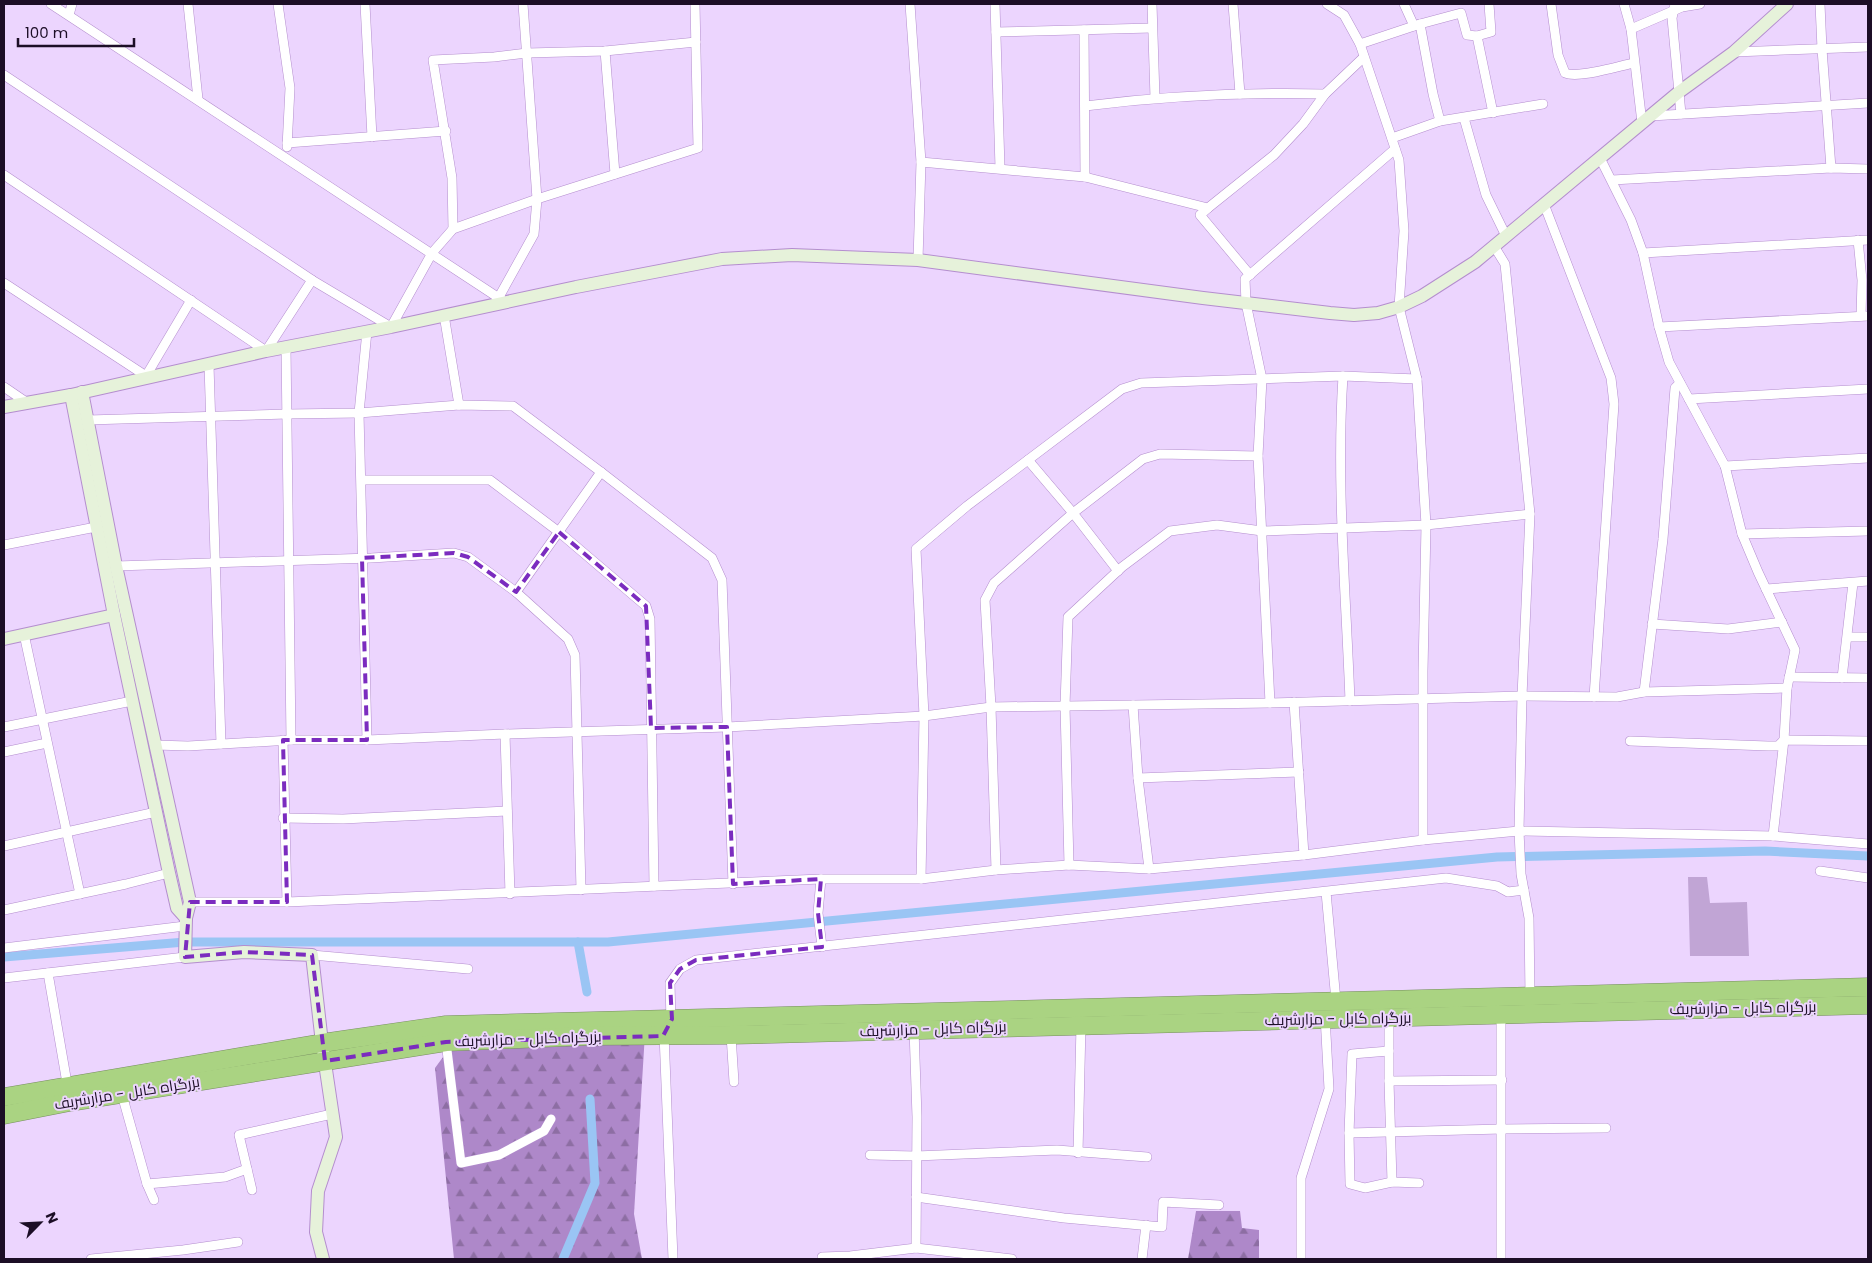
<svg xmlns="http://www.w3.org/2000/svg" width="1872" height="1263" font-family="Poppins,Cairo,sans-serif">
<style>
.forest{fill:url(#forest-firs)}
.park{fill:#c1a5d5}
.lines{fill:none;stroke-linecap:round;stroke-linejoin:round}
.canal{stroke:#9ac5f4;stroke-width:9}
.street-casing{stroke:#b48ece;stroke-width:10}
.secondary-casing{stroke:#b48ece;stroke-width:14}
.highway-casing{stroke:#788e62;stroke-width:19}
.street{stroke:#fff;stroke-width:9}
.secondary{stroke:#e6f2da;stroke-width:12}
.highway{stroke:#aad382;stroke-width:18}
.marked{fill:none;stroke:#7b2cbf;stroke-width:4;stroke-dasharray:10 6;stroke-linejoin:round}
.labels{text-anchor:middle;stroke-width:4;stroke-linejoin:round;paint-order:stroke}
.street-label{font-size:15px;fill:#1c0e26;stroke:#ecd5fe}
</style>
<defs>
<pattern id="forest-firs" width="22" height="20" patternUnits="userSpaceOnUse" patternTransform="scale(1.25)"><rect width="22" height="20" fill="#ae88c9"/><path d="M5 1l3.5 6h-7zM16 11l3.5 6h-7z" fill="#8d6ea3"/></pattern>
</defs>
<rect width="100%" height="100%" fill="#ecd5fe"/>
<g class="forest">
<path d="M645 1033 634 1214 642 1259H454L435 1068 454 1042Z"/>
<path d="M1196 1211H1240L1242 1228 1259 1230V1259H1188Z"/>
</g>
<path class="park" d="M1688 877H1707L1710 903 1747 902 1749 956H1690Z"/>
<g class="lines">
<g class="canal">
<path d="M578 942 587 992"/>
<path d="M4 957 185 942H608L1497 857 1765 851 1868 856"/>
<path d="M563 1259 595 1183 590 1099"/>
</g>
<defs>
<g id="street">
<path d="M51 4 505 302"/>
<path d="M188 4 198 99"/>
<path d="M278 4 290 88 287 147"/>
<path d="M365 4 372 137"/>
<path d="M910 4 921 162 918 260"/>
<path d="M995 4 1000 168"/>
<path d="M1152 4 1155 98"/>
<path d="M1233 4 1240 94"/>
<path d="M1327 4 1344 15 1360 44 1399 160 1404 231 1399 307 1417 379 1426 525 1423 671V840"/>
<path d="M1404 4 1414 26"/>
<path d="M1551 4 1558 55 1565 73C1578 79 1619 66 1634 63"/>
<path d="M1624 4 1631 29 1642 123"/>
<path d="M1675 4 1672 18 1681 114"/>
<path d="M1820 4 1822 49 1831 168"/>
<path d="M69 15 72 4"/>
<path d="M1420 24 1433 94 1440 121"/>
<path d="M1631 29 1682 7 1700 4"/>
<path d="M1084 30 1085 177"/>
<path d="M996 32 1152 28"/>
<path d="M1477 36 1493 113"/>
<path d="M1360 44 1420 24 1461 13 1467 35 1477 36 1491 32 1489 4"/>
<path d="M605 51 615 174"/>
<path d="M1734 52 1868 47"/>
<path d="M4 75 312 280 391 327 432 253 453 229 537 199 698 148 695 4"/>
<path d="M1085 106C1165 96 1243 92 1325 94"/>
<path d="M1651 116 1868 103"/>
<path d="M1464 118 1486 195 1506 236"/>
<path d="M1392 138 1440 121 1543 104"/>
<path d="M287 143 446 131"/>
<path d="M1600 158 1631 220 1643 253 1659 327 1669 362 1725 466 1742 534 1758 572 1795 650 1787 688 1784 740 1773 836"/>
<path d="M921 162 1085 177 1208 208 1274 155 1303 124 1325 94 1364 57"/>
<path d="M4 175 266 351 312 280"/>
<path d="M1612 180 1831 168 1868 169"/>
<path d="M1544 204 1611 378 1614 404 1594 697"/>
<path d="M1208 208 1200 215 1250 275"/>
<path d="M453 229 452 178 433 60 494 57 527 53 605 51 696 42"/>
<path d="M1858 240 1862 280 1861 316"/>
<path d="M1494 246 1505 264 1530 514 1522 696 1519 831 1521 874 1529 918 1530 997"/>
<path d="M1643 253 1868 240"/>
<path d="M4 283 146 376 147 378"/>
<path d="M499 297 534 234 537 199 523 4"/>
<path d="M444 315 459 405"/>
<path d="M1659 327 1868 316"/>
<path d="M286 348 291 740"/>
<path d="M209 365 221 744"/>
<path d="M146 376 191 300"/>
<path d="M1343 376C1336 484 1346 593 1350 701"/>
<path d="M4 387 26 402"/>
<path d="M1689 399 1868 389"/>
<path d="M88 420 287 414 359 413 459 405 513 406 601 472"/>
<path d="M1028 460 1073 513 1118 571"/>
<path d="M1725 466 1868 458"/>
<path d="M362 480H490L559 532 646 606 650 619 654 886"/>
<path d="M1742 534 1868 531"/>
<path d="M4 545 96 527"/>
<path d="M116 566 371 558 454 553 468 557 516 592 601 472 712 558 722 580 733 884"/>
<path d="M1766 589 1868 581"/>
<path d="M516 592 568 639 575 655 581 890"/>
<path d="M1652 624 1728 629 1782 622"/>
<path d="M24 634 80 894"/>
<path d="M1848 637H1868"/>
<path d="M1789 677 1868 678"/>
<path d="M1842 678 1853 583"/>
<path d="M1644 692 1663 539 1675 388 1680 383"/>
<path d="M1294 702 1304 855"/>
<path d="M1270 703 1258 456 1262 379 1246 303 1245 279 1395 149"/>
<path d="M1133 705 1138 778 1149 869"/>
<path d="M4 727 132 701"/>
<path d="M505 734 510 894"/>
<path d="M283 740 287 902"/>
<path d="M367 740 359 413 367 331"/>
<path d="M1630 741 1768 746H1778L1784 740 1868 741"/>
<path d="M155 745 188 746 291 740H367L505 734 727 727 924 716 991 707 1270 703 1522 696 1617 697 1644 692 1787 688"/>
<path d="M4 752 47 743"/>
<path d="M1138 778 1299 772"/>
<path d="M283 818 343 819 507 811"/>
<path d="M4 846 156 812"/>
<path d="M1069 865 1065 706 1068 617 1122 567 1170 531 1217 525 1262 531 1426 525 1530 514"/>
<path d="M996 870 991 707 985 600 994 583 1073 513 1143 459 1160 454 1258 456"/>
<path d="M1820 871 1868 878"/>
<path d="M821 879 818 913 822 947"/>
<path d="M921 879 924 716 916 549 967 506 1122 389 1141 383 1343 376 1417 379"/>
<path d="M1326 892 1336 1001"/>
<path d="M190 902H287L821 879H921L996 870 1069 865 1149 869 1304 855 1423 840 1519 831 1773 836 1868 844"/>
<path d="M4 910 126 884 169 873"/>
<path d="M4 948 185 926"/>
<path d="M312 955 468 969"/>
<path d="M48 973 68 1089"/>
<path d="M4 978 185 957"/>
<path d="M1501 1014V1259"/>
<path d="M1389 1018V1081L1392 1182"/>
<path d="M671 1021 670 983 680 969 696 960 1446 878 1497 886 1508 892 1524 890"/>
<path d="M914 1029 917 1117 916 1248"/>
<path d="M664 1034 673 1259"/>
<path d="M731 1035 734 1082"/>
<path d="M446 1042 461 1163 499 1155 544 1131 551 1119"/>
<path d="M1389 1051 1352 1054 1349 1133 1350 1184 1365 1188 1392 1182 1419 1183"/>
<path d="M1389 1081 1502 1080"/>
<path d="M121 1091 147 1184"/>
<path d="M1349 1133 1502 1129 1606 1128"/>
<path d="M1078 1153 1081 1025"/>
<path d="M870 1155 916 1156 1057 1150 1147 1157"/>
<path d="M252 1190 239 1135 332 1114"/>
<path d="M916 1197 1064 1218 1162 1227 1163 1202 1219 1205"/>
<path d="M154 1200 147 1184 225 1177 247 1169"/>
<path d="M822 1257 850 1256 916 1248 1012 1259"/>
<path d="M91 1259 183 1250 238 1242"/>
<path d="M1142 1259 1146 1225"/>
<path d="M1301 1259V1178L1329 1089 1325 1016"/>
</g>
<g id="secondary">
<path d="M82 392 116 566 190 902 186 918 185 957 244 952 312 955 322 1043 336 1137 318 1191 316 1232 323 1259"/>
<path d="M71 395 114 615 169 873 177 908 186 918"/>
<path d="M4 407 71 395 266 351 391 327 576 287 722 259 792 255 918 260 1203 298 1330 313 1354 315 1378 313 1399 307 1422 296 1475 262 1679 92 1734 52 1787 4"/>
<path d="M4 639 114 615"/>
</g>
<g id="highway">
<path d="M4 1097 322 1043 446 1025 1868 987"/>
<path d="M4 1115 70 1102 446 1042 588 1036 731 1035 1868 1005"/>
</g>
</defs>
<use href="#street" class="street-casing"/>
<use href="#secondary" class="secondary-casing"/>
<use href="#highway" class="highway-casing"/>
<use href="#street" class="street"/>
<use href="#secondary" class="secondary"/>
<use href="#highway" class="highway"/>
</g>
<path class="marked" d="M559 532 646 606 651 728 727 727 733 884 821 879 818 913 822 947 696 960 680 969 670 983 672 1019 663 1036 446 1042 325 1061 312 955 244 952 185 957 190 902H287L283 740H367L362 558 454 553 468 557 516 592Z"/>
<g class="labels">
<g class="street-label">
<text transform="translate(1743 1008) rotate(-1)" y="5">بزرگراه کابل - مزارشریف</text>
<text transform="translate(1338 1019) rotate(-1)" y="5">بزرگراه کابل - مزارشریف</text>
<text transform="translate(933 1029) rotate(-2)" y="5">بزرگراه کابل - مزارشریف</text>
<text transform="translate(528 1039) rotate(-2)" y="5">بزرگراه کابل - مزارشریف</text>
<text transform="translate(127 1093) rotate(-9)" y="5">بزرگراه کابل - مزارشریف</text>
</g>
</g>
<rect width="1872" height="1263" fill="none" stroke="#1c0e26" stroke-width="10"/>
<g transform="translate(40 1223) rotate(66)" stroke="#ecd5fe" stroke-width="4" paint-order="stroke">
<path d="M0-4L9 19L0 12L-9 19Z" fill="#1c0e26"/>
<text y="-8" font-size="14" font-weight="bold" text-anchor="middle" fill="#1c0e26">N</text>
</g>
<path d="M18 38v8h116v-8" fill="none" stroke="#1c0e26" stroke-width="2.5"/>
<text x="25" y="38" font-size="15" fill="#1c0e26" stroke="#ecd5fe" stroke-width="4" paint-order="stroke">100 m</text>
</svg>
